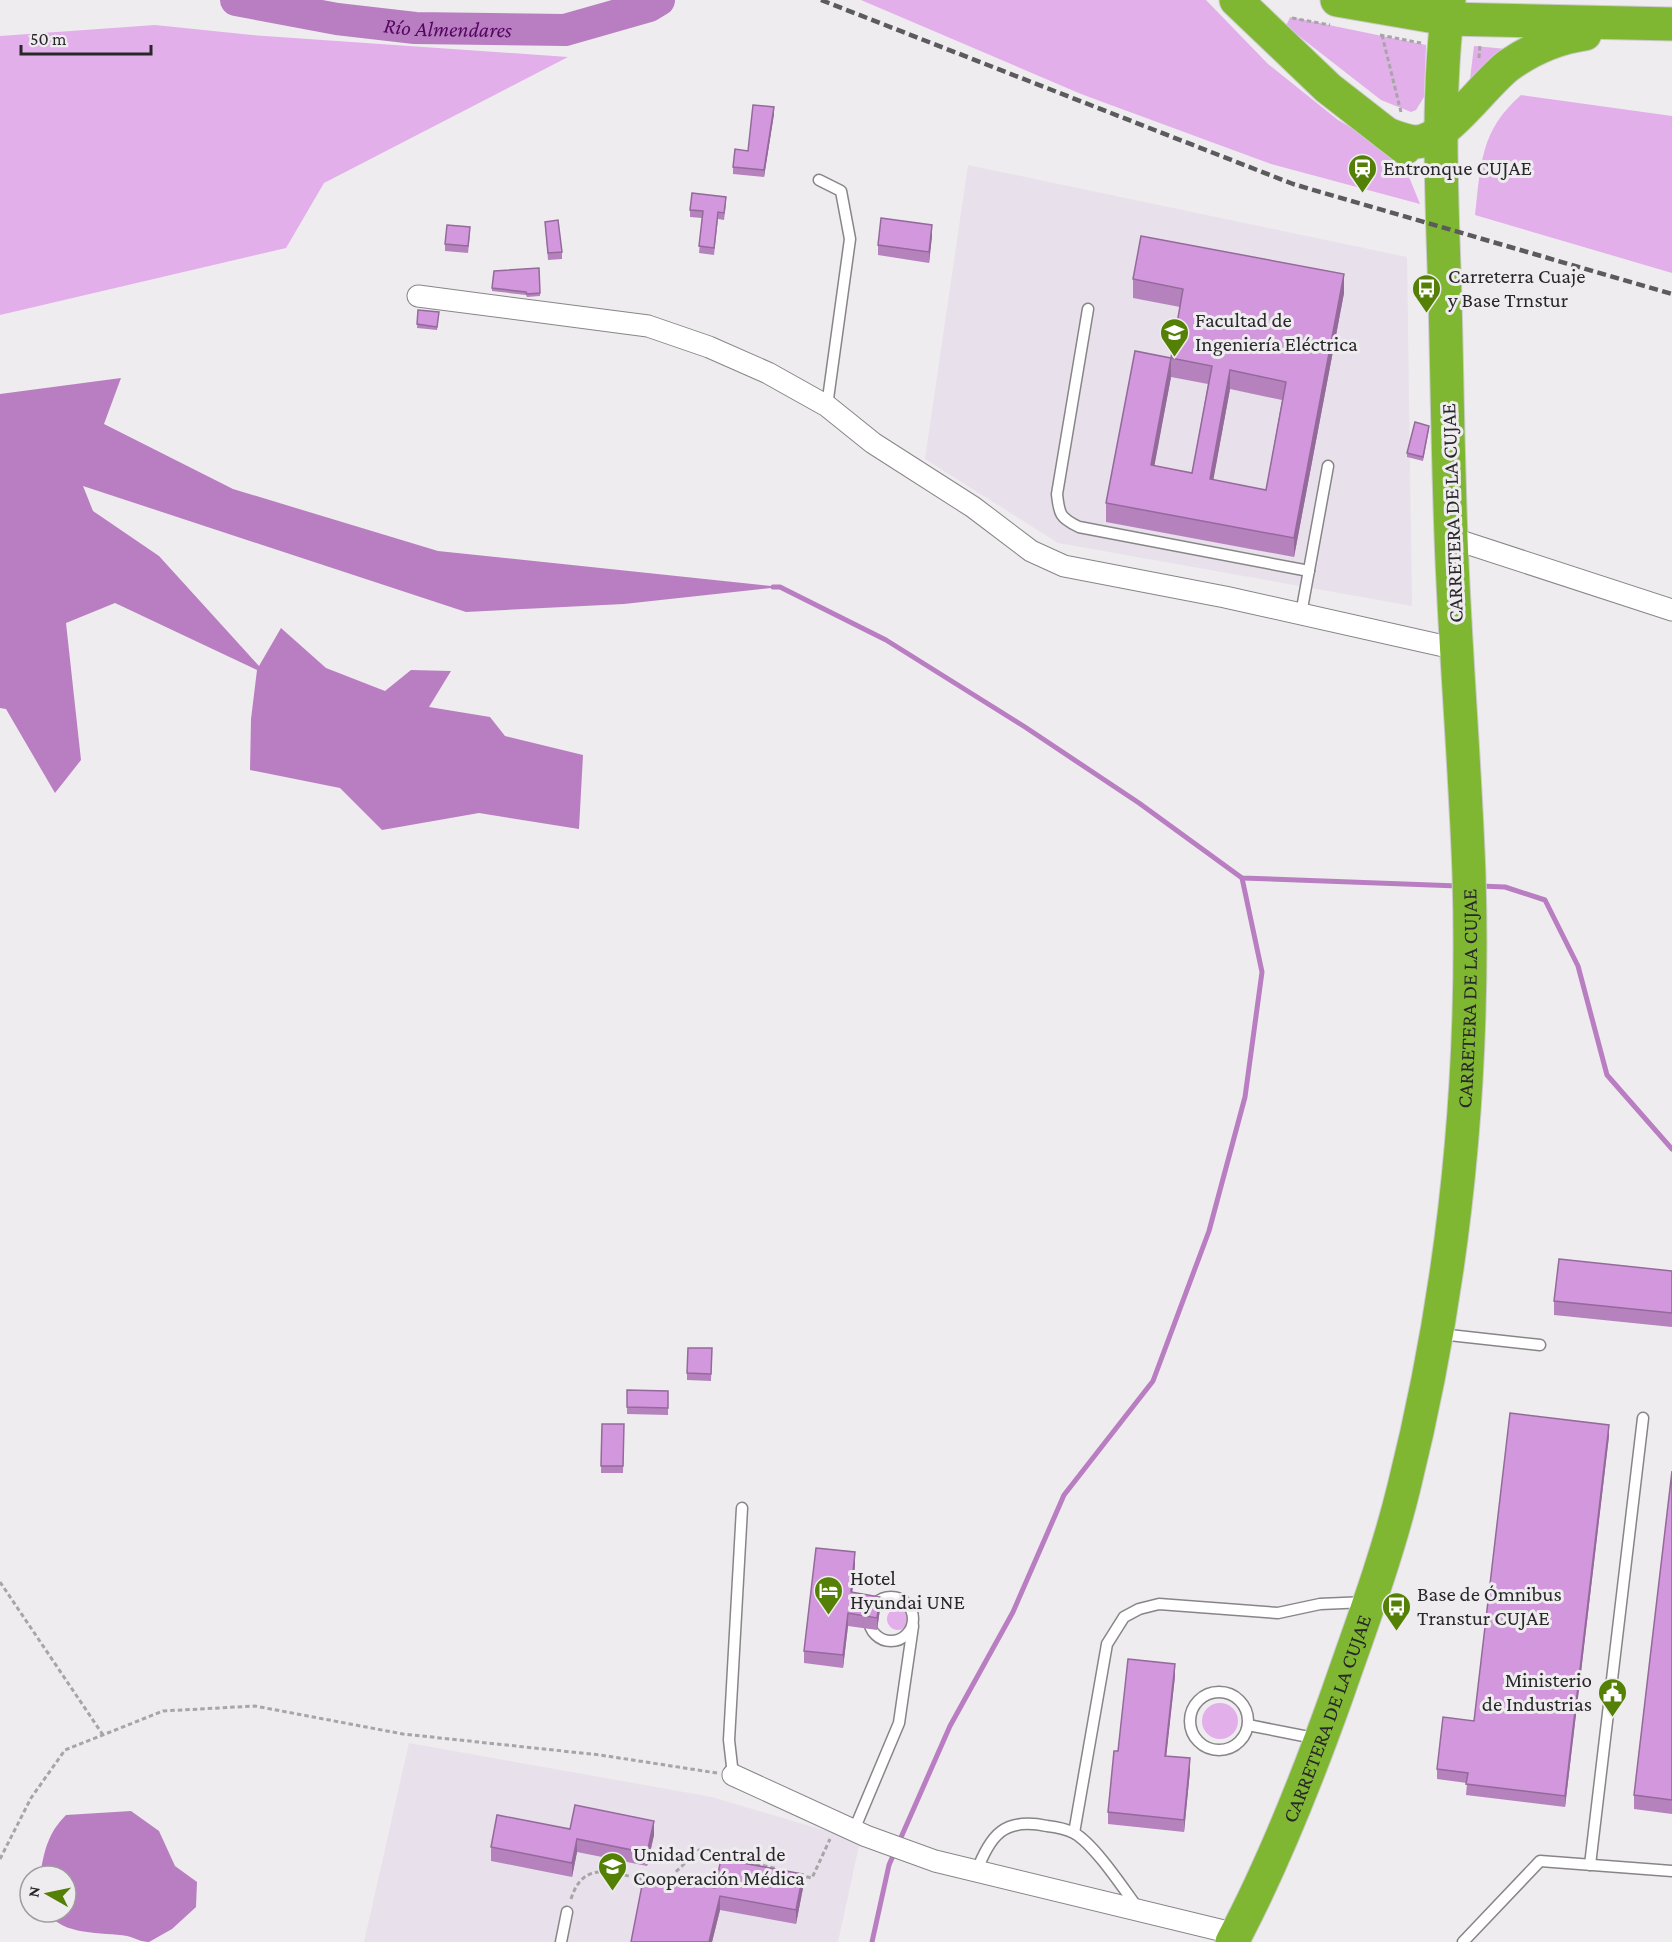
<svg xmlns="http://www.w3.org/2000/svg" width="1672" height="1942" font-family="'Crimson Pro',serif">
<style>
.built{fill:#e8e0ea}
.green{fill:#e2afea}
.water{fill:#b97ec2}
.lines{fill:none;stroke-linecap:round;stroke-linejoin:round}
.stream{stroke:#b97ec2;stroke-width:5}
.river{stroke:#b97ec2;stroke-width:32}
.lane-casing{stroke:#888588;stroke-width:13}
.street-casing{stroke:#888588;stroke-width:23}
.highway-casing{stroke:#cbcbcc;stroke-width:35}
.path{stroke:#a7a5a7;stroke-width:3;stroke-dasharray:4.5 3;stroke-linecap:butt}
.lane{stroke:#fff;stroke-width:10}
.street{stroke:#fff;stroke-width:21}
.highway{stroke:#80b732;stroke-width:33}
.rail{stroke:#5b5a5c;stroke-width:4.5;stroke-dasharray:9 4.5;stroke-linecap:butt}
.wall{fill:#b582be;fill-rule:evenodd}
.shaded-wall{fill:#946a9b}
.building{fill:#d397dd;stroke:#946a9b;stroke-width:1.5;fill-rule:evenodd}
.labels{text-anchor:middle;stroke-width:6;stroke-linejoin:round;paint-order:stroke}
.poi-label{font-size:21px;fill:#282729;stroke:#efecef;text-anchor:start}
.street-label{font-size:21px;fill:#282729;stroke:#efecef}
.water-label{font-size:22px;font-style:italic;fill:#54065f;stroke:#efecef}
</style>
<rect width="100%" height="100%" fill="#efecef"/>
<g class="built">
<path d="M968 165 1407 257 1412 606 1058 543 925 459Z"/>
<path d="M409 1743 712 1797 860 1841 838 1942H364Z"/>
</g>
<g class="green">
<path d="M861 0H1206L1268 64 1338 120 1375 141 1405 167 1420 204 1271 164 1081 94Z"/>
<path d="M1290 17 1426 45 1424 97 1416 110 1411 112 1381 100 1286 26Z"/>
<path d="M155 25 252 35 568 57 324 183 286 248 0 315V36Z"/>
<path d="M1474 46 1518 50 1469 88Z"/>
<path d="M1521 95 1672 116V273L1475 215C1481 164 1480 131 1521 95Z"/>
<circle cx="898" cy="1619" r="11"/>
<circle cx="1220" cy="1721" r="18"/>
</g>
<g class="water">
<path d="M121 378 104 424 233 489 438 551 780 587 624 604 466 612 83 486 93 511 159 556 259 666 281 628 326 668 385 691 411 670 451 671 429 707 490 717 505 736 583 755 579 829 479 813 382 830 340 788 250 770 251 719 257 670 115 603 66 623 81 760 55 793 6 709 0 708V394Z"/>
<path d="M131 1811 159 1831 175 1866 197 1882 196 1907 172 1929 149 1942C141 1942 135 1938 127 1936 103 1932 61 1936 48 1912H66V1876H40C44 1851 48 1833 66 1815Z"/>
</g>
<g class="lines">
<g class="stream">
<path d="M773 587H780L886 640 1025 727 1139 803 1242 878 1458 886"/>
<path d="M1480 886 1505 887 1545 900 1578 966 1607 1075 1672 1149"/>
<path d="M899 1842 950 1726 1013 1612 1064 1495 1153 1381 1209 1231 1245 1097 1262 972 1242 878"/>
<path d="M872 1942 889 1865 895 1851"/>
</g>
<path class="river" id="s1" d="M236 0 337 19 415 28 565 30 649 6 659 0"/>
<defs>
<g id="lane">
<path d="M819 180 841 191 850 239 827 406"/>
<path d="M1088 309 1057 494C1059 514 1060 518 1079 527L1309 571"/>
<path d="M1301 614 1328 466"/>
<path d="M1440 1334 1540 1345"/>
<circle cx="891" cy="1619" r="22"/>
<circle cx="1219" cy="1721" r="29"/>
<path d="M1248 1725 1319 1739"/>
<path d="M733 1775 729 1740 742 1508"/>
<path d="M854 1830 899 1723 913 1626"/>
<path d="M1074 1833 1107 1644 1124 1617 1139 1609 1159 1604 1278 1613 1320 1604 1366 1602"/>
<path d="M1590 1865 1643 1418"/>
<path d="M976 1873C990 1835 1004 1817 1047 1826 1056 1827 1066 1829 1074 1833 1094 1844 1123 1888 1137 1907"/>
<path d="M561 1942 567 1912"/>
<path d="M1463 1942 1540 1861 1672 1871"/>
</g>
<g id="street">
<path d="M418 296 648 326 709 347 768 373 827 406 873 443 973 507 1031 551 1064 566 1225 597 1457 649"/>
<path d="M1451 538 1672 610"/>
<path d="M733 1775 866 1836 935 1861 1236 1934"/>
</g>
<g id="highway">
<path d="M1236 0 1328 88 1405 148"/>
<path d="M1337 0 1447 19 1672 24"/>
<path d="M1387 134C1395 137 1405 141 1414 142 1445 143 1484 83 1509 65 1532 49 1557 38 1585 34"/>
<path id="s2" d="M1232 1942C1274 1863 1307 1779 1337 1695 1361 1626 1387 1557 1404 1487 1454 1287 1475 1080 1469 875 1465 762 1455 650 1451 537 1448 457 1447 378 1445 298 1442 199 1436 99 1449 0"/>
</g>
</defs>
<use href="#lane" class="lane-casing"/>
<use href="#street" class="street-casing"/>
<use href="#highway" class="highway-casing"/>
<g class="path">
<path d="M1292 18 1330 25"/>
<path d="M1380 35 1421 43"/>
<path d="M1382 35 1401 112"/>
<path d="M1479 58 1480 44"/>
<path d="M0 1582 103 1735"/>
<path d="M0 1859 31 1798 65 1750 163 1711 255 1706 403 1734 600 1755 717 1773"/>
<path d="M799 1875 812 1878 830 1839"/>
<path d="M665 1882 699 1850 778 1869"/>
<path d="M571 1899C584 1858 613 1874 647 1880"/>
</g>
<use href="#lane" class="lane"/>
<use href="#street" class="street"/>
<use href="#highway" class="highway"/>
<path class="rail" d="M821 0 1293 184 1672 294"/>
</g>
<g class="wall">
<path d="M774 114 764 177 733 174V167L748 151Z"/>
<path d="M726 204 724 220 718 219 714 255 699 253 702 218 690 217V210Z"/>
<path d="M545 222 562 252V259L548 260Z"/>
<path d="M470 234 468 253 445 251V244Z"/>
<path d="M932 236 929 263 878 255V245Z"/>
<path d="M539 268 540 296 527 297 526 295 492 291V288Z"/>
<path d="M1133 279 1344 293 1294 557 1106 522V503L1171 358 1180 307 1133 298ZM1171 377 1208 384 1192 473 1154 466ZM1230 389 1282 400 1266 490 1213 480Z"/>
<path d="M418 310 439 312 437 330 417 328Z"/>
<path d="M1429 429 1423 461 1407 457V453Z"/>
<path d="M1672 1271V1327L1554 1315V1301Z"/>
<path d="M712 1348 711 1381 687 1380V1373Z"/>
<path d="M627 1390 668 1391V1415L627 1414Z"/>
<path d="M602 1424H624L623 1473H601Z"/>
<path d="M1609 1436 1565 1807 1466 1795 1467 1783 1437 1779V1769L1474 1721Z"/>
<path d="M1672 1471V1814L1634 1809V1795Z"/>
<path d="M855 1565 852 1593 880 1609 877 1630 848 1626 843 1668 804 1663V1651Z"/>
<path d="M1175 1676 1166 1756 1190 1771 1184 1832 1108 1824V1812L1118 1751Z"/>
<path d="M570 1829 654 1835 647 1866 577 1852 572 1877 491 1861V1847Z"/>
<path d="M715 1888H803L796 1924 720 1910 712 1942H631Z"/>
</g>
<g class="shaded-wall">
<path d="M774 107V114L764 177V170Z"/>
<path d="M932 225V236L929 263V252Z"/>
<path d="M1344 274V293L1294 557V538Z"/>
<path d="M1171 358V377L1151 484V465Z"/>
<path d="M1230 370V389L1210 498V479Z"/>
<path d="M1609 1425V1436L1565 1807V1796Z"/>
<path d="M855 1552V1565L851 1605V1592Z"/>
<path d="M880 1597V1609L877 1630V1618Z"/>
<path d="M848 1613V1626L843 1668V1655Z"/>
<path d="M1175 1664V1676L1165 1768V1756Z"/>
<path d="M1190 1758V1771L1184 1832V1820Z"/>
<path d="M654 1821V1835L647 1866V1853Z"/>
<path d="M577 1839V1852L572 1877V1863Z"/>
<path d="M803 1874V1888L796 1924V1910Z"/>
<path d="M720 1896V1910L712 1942H709Z"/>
</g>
<g class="building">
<path d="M753 105 774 107 764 170 733 167 735 149 748 151Z"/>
<path d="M692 193 726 197 724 213 718 212 714 248 699 246 703 211 690 210Z"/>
<path d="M881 218 932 225 929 252 878 245Z"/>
<path d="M558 220 562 252 548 253 545 222Z"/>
<path d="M447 225 470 227 468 246 445 244Z"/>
<path d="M1141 236 1344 274 1294 538 1106 503 1135 351 1171 358 1183 289 1133 279ZM1171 358 1212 366 1192 473 1151 465ZM1230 370 1286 382 1266 490 1210 479Z"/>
<path d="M539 268 540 293 527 294 526 292 492 288 494 271Z"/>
<path d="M418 310 439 312 437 327 417 324Z"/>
<path d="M1415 422 1429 426 1423 457 1407 453Z"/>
<path d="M1559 1259 1672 1271V1313L1554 1301Z"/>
<path d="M688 1348H712L711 1374 687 1373Z"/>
<path d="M627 1390 668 1391V1408L627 1407Z"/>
<path d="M1510 1413 1609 1425 1565 1796 1466 1784 1468 1773 1437 1769 1443 1717 1474 1721Z"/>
<path d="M602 1424H624L623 1466H601Z"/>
<path d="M1672 1471V1800L1634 1795Z"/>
<path d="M816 1548 855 1552 851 1592 880 1597 877 1618 848 1613 843 1655 804 1651Z"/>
<path d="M1128 1659 1175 1664 1165 1756 1190 1758 1184 1820 1108 1812 1114 1751H1118Z"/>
<path d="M575 1805 654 1821 647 1853 577 1839 572 1863 491 1847 497 1815 570 1829Z"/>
<path d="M721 1859 803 1874 796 1910 720 1896 709 1942H631L644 1875 715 1888Z"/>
</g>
<defs>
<symbol id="station-pin" viewBox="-11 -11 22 30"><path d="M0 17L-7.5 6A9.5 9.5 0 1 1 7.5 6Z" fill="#548006" stroke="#efecef"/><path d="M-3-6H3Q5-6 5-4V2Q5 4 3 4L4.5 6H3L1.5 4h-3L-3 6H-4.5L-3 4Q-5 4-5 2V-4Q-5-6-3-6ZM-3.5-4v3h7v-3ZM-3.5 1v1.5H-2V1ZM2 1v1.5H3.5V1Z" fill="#fff"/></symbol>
<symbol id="bus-pin" viewBox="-11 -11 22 30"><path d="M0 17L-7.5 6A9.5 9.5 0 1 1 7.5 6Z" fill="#548006" stroke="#efecef"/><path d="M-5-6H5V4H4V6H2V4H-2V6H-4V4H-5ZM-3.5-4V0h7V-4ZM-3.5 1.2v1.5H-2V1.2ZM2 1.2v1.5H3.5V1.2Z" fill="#fff"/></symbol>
<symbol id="university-pin" viewBox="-11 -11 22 30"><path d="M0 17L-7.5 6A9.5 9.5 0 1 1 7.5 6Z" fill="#548006" stroke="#efecef"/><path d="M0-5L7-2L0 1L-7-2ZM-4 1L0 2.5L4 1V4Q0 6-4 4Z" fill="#fff"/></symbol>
<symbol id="hotel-pin" viewBox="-11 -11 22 30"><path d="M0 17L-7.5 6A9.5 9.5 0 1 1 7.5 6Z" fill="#548006" stroke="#efecef"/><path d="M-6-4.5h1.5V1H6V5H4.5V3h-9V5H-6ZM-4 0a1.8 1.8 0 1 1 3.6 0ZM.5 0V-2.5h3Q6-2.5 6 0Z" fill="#fff"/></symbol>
<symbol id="civic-pin" viewBox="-11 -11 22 30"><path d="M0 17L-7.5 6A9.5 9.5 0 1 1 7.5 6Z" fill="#548006" stroke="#efecef"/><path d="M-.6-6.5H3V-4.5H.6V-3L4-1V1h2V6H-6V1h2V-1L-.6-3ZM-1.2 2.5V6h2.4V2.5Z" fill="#fff"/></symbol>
</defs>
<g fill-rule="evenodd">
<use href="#station-pin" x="1346" y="152" width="33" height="45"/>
<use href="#bus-pin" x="1410" y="272" width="33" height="45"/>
<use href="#university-pin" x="1158" y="316" width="33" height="45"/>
<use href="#hotel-pin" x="812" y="1574" width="33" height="45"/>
<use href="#bus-pin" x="1380" y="1590" width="33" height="45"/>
<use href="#civic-pin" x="1596" y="1676" width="33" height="45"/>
<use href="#university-pin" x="596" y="1850" width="33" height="45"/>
</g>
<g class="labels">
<g class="poi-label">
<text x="1383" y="175">Entronque CUJAE</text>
<text x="1448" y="283">Carreterra Cuaje<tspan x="1448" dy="24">y Base Trnstur</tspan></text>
<text x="1195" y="327">Facultad de<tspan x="1195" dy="24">Ingeniería Eléctrica</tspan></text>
<text x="850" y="1585">Hotel<tspan x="850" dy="24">Hyundai UNE</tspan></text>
<text x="1417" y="1601">Base de Ómnibus<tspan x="1417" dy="24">Transtur CUJAE</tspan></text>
<text x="1592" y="1687" text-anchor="end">Ministerio<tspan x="1592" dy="24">de Industrias</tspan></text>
<text x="633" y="1861">Unidad Central de<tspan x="633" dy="24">Cooperación Médica</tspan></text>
</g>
<g class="street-label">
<text transform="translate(1452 513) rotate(-92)" y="7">CARRETERA DE LA CUJAE</text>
<text dy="7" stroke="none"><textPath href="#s2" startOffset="981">CARRETERA DE LA CUJAE</textPath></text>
<text dy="7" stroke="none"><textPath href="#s2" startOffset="243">CARRETERA DE LA CUJAE</textPath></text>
</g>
<g class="water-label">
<text dy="8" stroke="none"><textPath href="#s1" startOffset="214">Río Almendares</textPath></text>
</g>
</g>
<g transform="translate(48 1894) rotate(279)"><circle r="28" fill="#efecef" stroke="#9f9da0" stroke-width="1.5"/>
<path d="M0-4.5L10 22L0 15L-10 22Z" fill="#548006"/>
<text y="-9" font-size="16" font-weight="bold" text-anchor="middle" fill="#282729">N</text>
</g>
<path d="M21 45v9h130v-9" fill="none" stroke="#282729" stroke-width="3"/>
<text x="30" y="45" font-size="18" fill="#282729" stroke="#efecef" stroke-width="4.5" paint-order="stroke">50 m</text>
</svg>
